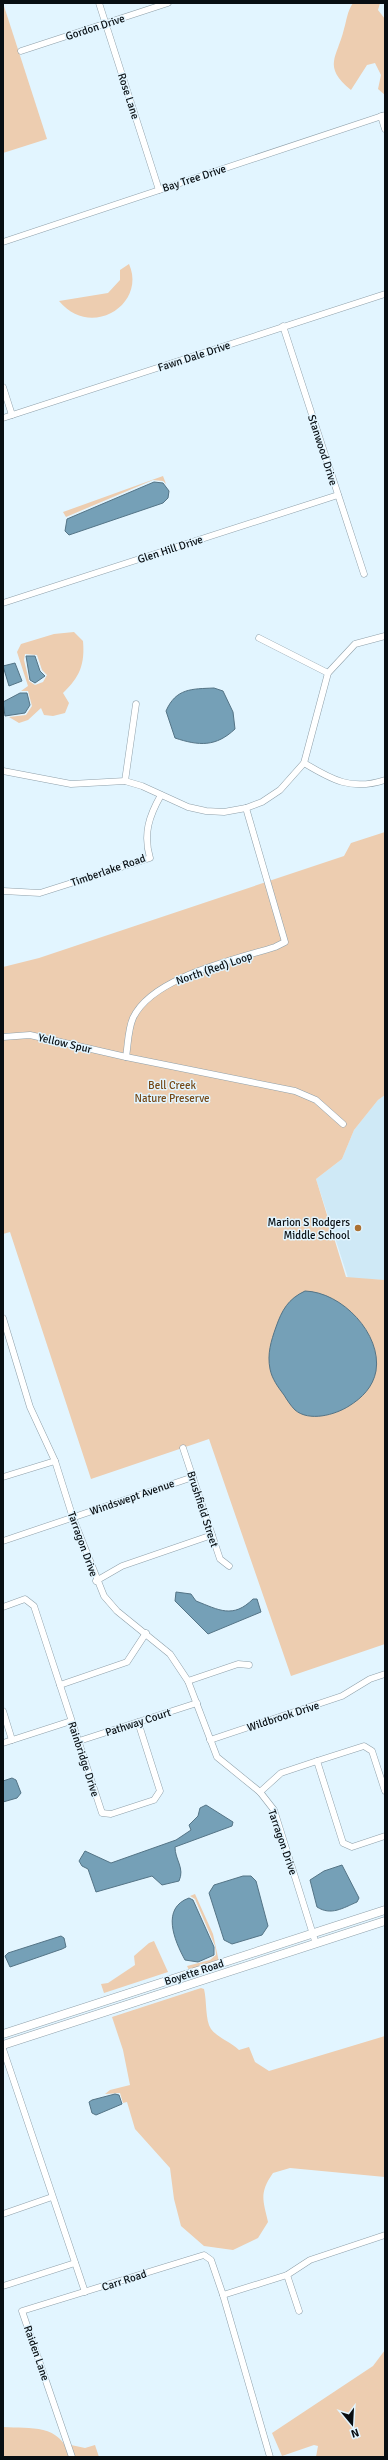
<svg xmlns="http://www.w3.org/2000/svg" width="388" height="2460" font-family="Signika,sans-serif">
<style>
.built{fill:#cfe9f6}
.green{fill:#edcdb0;fill-rule:evenodd}
.water{fill:#75a0b7;stroke:#547486}
.lines{fill:none;stroke-linecap:round;stroke-linejoin:round}
.minor-casing{stroke:#8fa0aa;stroke-width:7}
.major-casing{stroke:#8fa0aa;stroke-width:9}
.minor{stroke:#fff;stroke-width:6}
.major{stroke:#fff;stroke-width:8}
.poi-dot{fill:#ab7032;stroke:#e2f5ff;stroke-width:1.5}
.labels{text-anchor:middle;stroke-width:3;stroke-linejoin:round;paint-order:stroke}
.street-label{font-size:11px;fill:#080e12;stroke:#e2f5ff}
.park-label{font-size:11px;fill:#754816;stroke:#e2f5ff}
.poi-label{font-size:11px;fill:#080e12;stroke:#e2f5ff;text-anchor:end}
</style>
<rect width="100%" height="100%" fill="#e2f5ff"/>
<path class="built" d="M385 1095V1280L348 1278 316 1179 342 1159 354 1130 378 1100Z"/>
<g class="green">
<path d="M3 3 47 139 3 153Z"/>
<path d="M353 3H380L378 10 385 19V95L378 89 381 75 375 63 367 65 351 90C322 66 337 58 344 29 347 19 347 12 353 3Z"/>
<path d="M129 264C147 304 91 340 59 301L108 293 120 280V270Z"/>
<path d="M163 476 166 484 163 481 153 480 66 517 63 512Z"/>
<path d="M74 632 83 641C85 664 80 677 63 693L69 703 65 713 53 716 44 715 41 708 28 720 19 723 9 717 26 715 32 706 28 691H21L28 686 17 652 21 644 54 634ZM25 654 37 655 42 670 47 675 43 682 35 685 29 681 24 660Z"/>
<path d="M385 832V1095L378 1100 354 1130 342 1159 316 1179 346 1277 385 1280V1644L291 1676 209 1439 91 1479 10 1232 3 1234V967L39 958 344 856 351 843Z"/>
<path d="M195 1894 213 1934 219 1962 189 1970 187 1966 210 1960 216 1955 215 1946 195 1899 190 1896Z"/>
<path d="M154 1941 168 1972 104 1993 101 1984 108 1983 135 1965 134 1956 149 1943Z"/>
<path d="M201 1988 204 1989C207 2001 205 2020 211 2029 218 2038 231 2042 239 2050L249 2047 255 2062 269 2071 385 2036V2177L290 2168 273 2173C259 2193 263 2200 268 2222L258 2238 233 2250 204 2246 181 2226 174 2199 170 2168 135 2129 127 2102 123 2103 120 2093 105 2094 110 2090 130 2085 123 2050 112 2017Z"/>
<path d="M385 2350V2457H316L318 2446 314 2445 282 2456 272 2433 373 2366Z"/>
<path d="M3 2427C31 2429 60 2423 70 2457H3Z"/>
<path d="M71 2445 85 2448 95 2445 99 2457H75Z"/>
</g>
<g class="water">
<path d="M154 482 163 483 169 491 168 498 163 503 69 535 65 531 67 519Z"/>
<path d="M26 656H35L40 671 45 676 35 683 30 680Z"/>
<path d="M15 663 22 681 9 686 3 666Z"/>
<path d="M214 688 223 691 233 712 235 729C216 747 199 746 175 738L166 711C176 688 192 689 214 688Z"/>
<path d="M20 693H27L30 705 25 713 5 716 3 702Z"/>
<path d="M305 1291C342 1292 382 1334 376 1371 373 1387 362 1398 349 1406 335 1415 309 1422 295 1410 291 1406 287 1400 284 1395 278 1387 272 1379 270 1369 267 1354 271 1341 276 1327 282 1310 288 1299 305 1291Z"/>
<path d="M176 1592 191 1594 196 1601C219 1610 233 1619 253 1599H257L261 1612 208 1634 175 1601Z"/>
<path d="M12 1778 16 1780 21 1793 17 1798 3 1802V1781Z"/>
<path d="M206 1805 233 1822 232 1826 175 1847C175 1860 185 1868 179 1881L162 1885 152 1876 96 1892 88 1869 82 1866 79 1861 85 1851 111 1863 176 1840 191 1830 189 1825 198 1816 200 1808Z"/>
<path d="M342 1865 359 1898 357 1902C343 1908 331 1916 317 1907L310 1880 324 1871Z"/>
<path d="M243 1876H251L256 1881 268 1926 262 1935 232 1944 224 1940 209 1893 214 1885Z"/>
<path d="M189 1898 193 1900 214 1947V1955L198 1962 185 1960C174 1940 161 1908 189 1898Z"/>
<path d="M61 1936 64 1938 66 1947 62 1949 10 1967 5 1956 8 1953Z"/>
<path d="M115 2094 119 2095 122 2104 96 2115 92 2113 89 2102 92 2100Z"/>
</g>
<g class="lines">
<defs>
<g id="minor">
<path d="M99 3 159 190"/>
<path d="M21 51 168 3"/>
<path d="M381 116 385 129"/>
<path d="M3 242 385 115"/>
<path d="M283 326 364 574"/>
<path d="M3 387 12 415"/>
<path d="M3 418 385 294"/>
<path d="M3 603 338 495"/>
<path d="M259 638 328 673"/>
<path d="M304 763C332 780 352 791 385 780"/>
<path d="M3 771 71 784 125 781 142 786 188 807 206 811 224 812 246 808 262 802 280 790 304 763 328 673 355 644 385 636"/>
<path d="M125 781 136 704"/>
<path d="M3 891 40 893 150 858C143 834 149 816 161 795"/>
<path d="M3 1037 30 1035 126 1057 295 1091 316 1100 343 1124"/>
<path d="M126 1057C128 1045 128 1029 133 1018 152 977 234 960 275 947L285 942 246 808"/>
<path d="M3 1318 30 1407 55 1461 73 1518 104 1596 117 1611 170 1654 188 1681 217 1757 260 1792 274 1810 316 1944"/>
<path d="M183 1448 220 1559 229 1566"/>
<path d="M3 1477 55 1461"/>
<path d="M3 1541 193 1477"/>
<path d="M96 1581 122 1566 212 1535"/>
<path d="M3 1607 25 1599 34 1606 102 1813 111 1814 154 1800 160 1791 138 1722"/>
<path d="M188 1681 238 1664 249 1665"/>
<path d="M60 1685 127 1662 146 1633"/>
<path d="M3 1711 12 1740"/>
<path d="M210 1740 342 1696 370 1679 385 1674"/>
<path d="M79 1741 197 1703"/>
<path d="M3 1743 71 1721"/>
<path d="M385 1791 372 1751 364 1746 317 1761 343 1843 352 1847 385 1836"/>
<path d="M260 1792 281 1773 317 1761"/>
<path d="M3 2049 85 2292"/>
<path d="M3 2214 52 2197"/>
<path d="M287 2275 299 2311"/>
<path d="M3 2286 75 2263"/>
<path d="M223 2295 287 2275 310 2260 385 2235"/>
<path d="M72 2457 22 2311 204 2255 211 2260 223 2295 270 2457"/>
</g>
<g id="major">
<path d="M3 2034 385 1910"/>
<path d="M3 2045 385 1921"/>
</g>
</defs>
<use href="#minor" class="minor-casing"/>
<use href="#major" class="major-casing"/>
<use href="#minor" class="minor"/>
<use href="#major" class="major"/>
</g>
<circle class="poi-dot" cx="358" cy="1228" r="4"/>
<g class="labels">
<g class="street-label">
<text transform="translate(95 27) rotate(-18)" y="4">Gordon Drive</text>
<text transform="translate(129 96) rotate(72)" y="4">Rose Lane</text>
<text transform="translate(194 178) rotate(-18)" y="4">Bay Tree Drive</text>
<text transform="translate(194 356) rotate(-18)" y="4">Fawn Dale Drive</text>
<text transform="translate(323 450) rotate(72)" y="4">Stanwood Drive</text>
<text transform="translate(170 549) rotate(-18)" y="4">Glen Hill Drive</text>
<text transform="translate(108 870) rotate(-19)" y="4">Timberlake Road</text>
<text transform="translate(214 968) rotate(-19)" y="4">North (Red) Loop</text>
<text transform="translate(65 1043) rotate(13)" y="4">Yellow Spur</text>
<text transform="translate(132 1497) rotate(-19)" y="4">Windswept Avenue</text>
<text transform="translate(203 1509) rotate(72)" y="4">Brushfield Street</text>
<text transform="translate(83 1544) rotate(70)" y="4">Tarragon Drive</text>
<text transform="translate(283 1716) rotate(-18)" y="4">Wildbrook Drive</text>
<text transform="translate(138 1722) rotate(-18)" y="4">Pathway Court</text>
<text transform="translate(84 1759) rotate(72)" y="4">Rainbridge Drive</text>
<text transform="translate(283 1842) rotate(71)" y="4">Tarragon Drive</text>
<text transform="translate(194 1972) rotate(-18)" y="4">Boyette Road</text>
<text transform="translate(124 2280) rotate(-18)" y="4">Carr Road</text>
<text transform="translate(37 2353) rotate(71)" y="4">Raiden Lane</text>
</g>
<g class="park-label">
<text x="172" y="1089">Bell Creek<tspan x="172" dy="13">Nature Preserve</tspan></text>
</g>
<g class="poi-label">
<text x="350" y="1226">Marion S Rodgers<tspan x="350" dy="13">Middle School</tspan></text>
</g>
</g>
<rect width="388" height="2460" fill="none" stroke="#080e12" stroke-width="8"/>
<g transform="translate(352 2424) rotate(162)" stroke="#e2f5ff" stroke-width="3" paint-order="stroke">
<path d="M0-3L7 15L0 10L-7 15Z" fill="#080e12"/>
<text y="-6" font-size="11" font-weight="bold" text-anchor="middle" fill="#080e12">N</text>
</g>
</svg>
